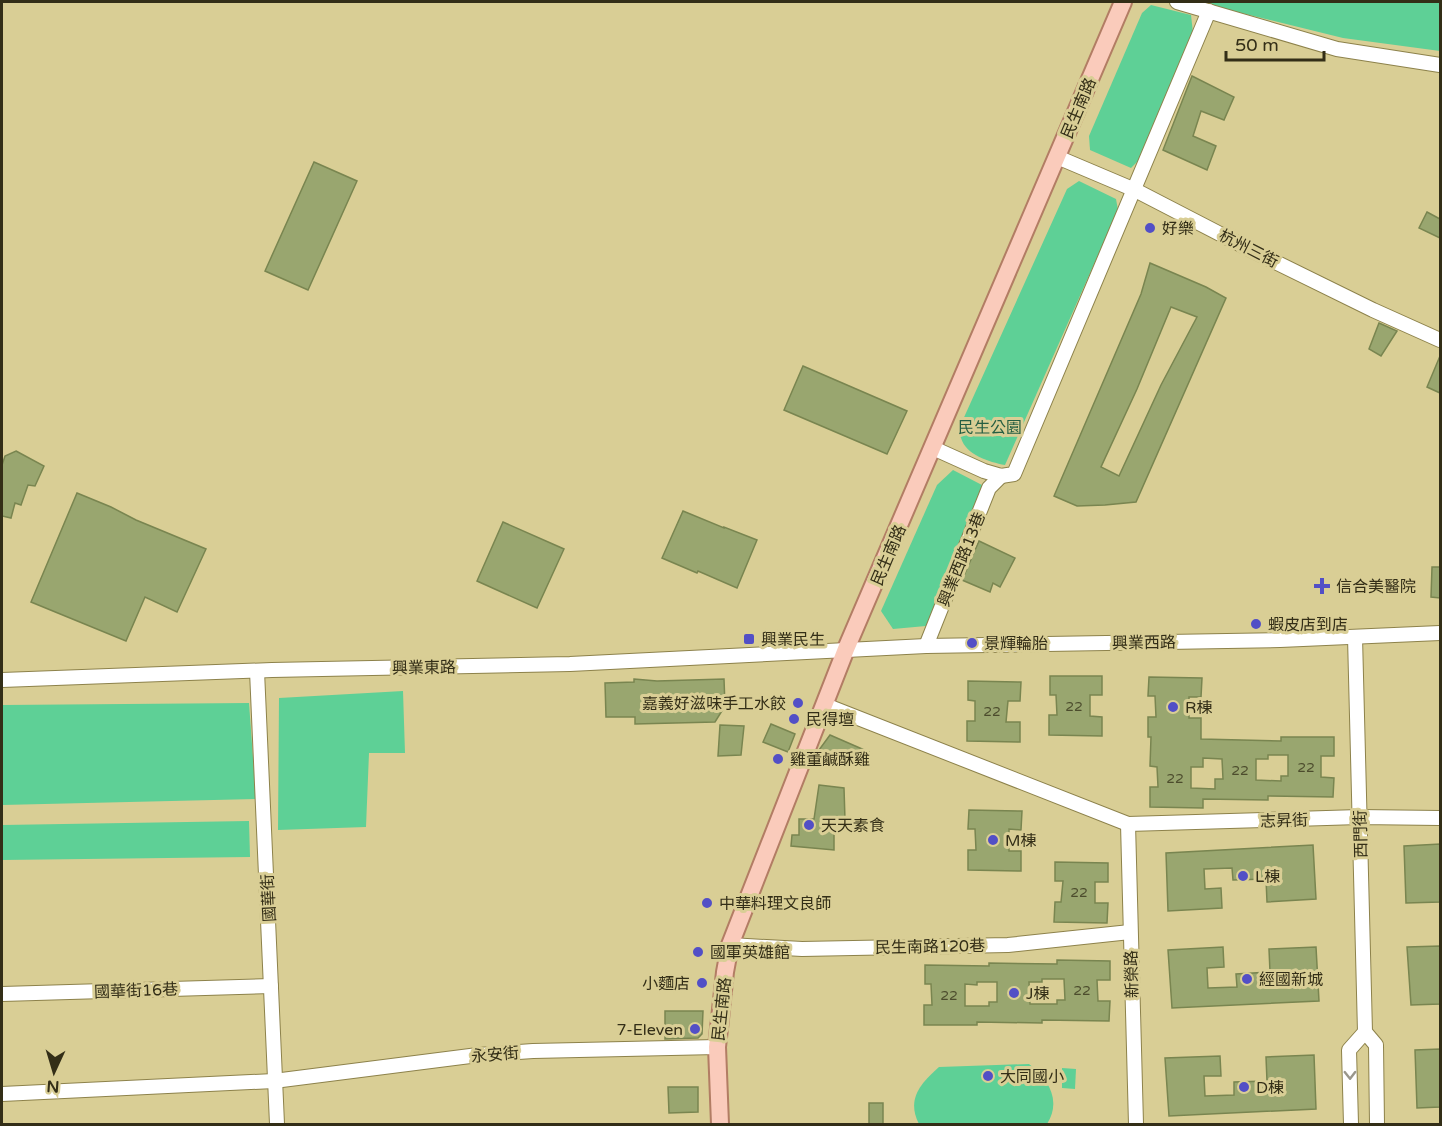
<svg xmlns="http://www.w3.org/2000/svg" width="1442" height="1126" font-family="'Varela Round','Noto Sans TC',sans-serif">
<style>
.green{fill:#5ed096}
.building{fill:#99a66f;stroke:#798550;stroke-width:1.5;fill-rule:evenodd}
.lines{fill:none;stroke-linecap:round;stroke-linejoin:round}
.minor-casing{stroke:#8d824b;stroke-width:16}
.major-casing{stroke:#b27d64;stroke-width:20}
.minor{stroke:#fff;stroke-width:14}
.major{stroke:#facbbb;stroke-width:16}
.oneway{stroke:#99968b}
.poi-dot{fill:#524fc6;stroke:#d9ce95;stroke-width:2}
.labels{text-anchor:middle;stroke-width:6;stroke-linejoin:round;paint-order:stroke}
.number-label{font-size:14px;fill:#4c4c2d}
.street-label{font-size:16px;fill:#332e17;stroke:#d9ce95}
.poi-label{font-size:16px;fill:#332e17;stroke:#d9ce95;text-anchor:start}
.park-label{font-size:16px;fill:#255e42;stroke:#d9ce95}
</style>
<rect width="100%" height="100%" fill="#d9ce95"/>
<g class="green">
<path d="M1196 2H1440V51L1343 38Z"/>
<path d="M1151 5 1191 15 1193 33 1139 160 1131 168 1090 150 1089 136 1142 13Z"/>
<path d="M1079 181 1116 199 1118 210 1005 465C989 462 966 455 961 438 959 434 960 429 961 424L1067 189Z"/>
<path d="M953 470 982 485 976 504 926 626 893 629 881 611 937 485Z"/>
<path d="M403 691 405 753H369L366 827 278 830 279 698Z"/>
<path d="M249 703 256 799 2 805V705Z"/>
<path d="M249 821 250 857 2 860V825Z"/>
<path d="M1029 1064C1048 1079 1062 1100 1047 1124H919C906 1099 921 1083 939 1067Z"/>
<path d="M1062 1068 1076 1069 1075 1089 1062 1088Z"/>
</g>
<g class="building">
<path d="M1192 76 1234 97 1224 120 1201 111 1193 136 1216 146 1207 170 1163 150Z"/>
<path d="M314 162 357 181 308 290 265 271Z"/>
<path d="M1427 212 1440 219V238L1419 228Z"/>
<path d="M1150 263 1206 287 1226 298 1136 502 1105 505 1077 506 1054 496 1141 294ZM1171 307 1197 317 1161 385 1119 476 1101 467 1137 389Z"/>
<path d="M1379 323 1397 331 1381 356 1369 349Z"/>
<path d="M1440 356V393L1427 387Z"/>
<path d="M803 366 907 411 887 454 784 410Z"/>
<path d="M16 451 44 466 35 486 28 485 21 505 15 503 11 518 2 516V465L5 456Z"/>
<path d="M77 493 111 507 136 520 206 549 177 612 145 597 126 641 31 602Z"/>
<path d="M683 511 724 528V527L757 540 737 588 698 571 697 573 662 558Z"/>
<path d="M503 522 564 549 537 608 477 581Z"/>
<path d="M979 541 1015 558 1000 587 993 583 990 592 962 580Z"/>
<path d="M1432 567H1440V598L1431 597Z"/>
<path d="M1050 676H1102V695H1090V716L1102 717V736L1049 735V715H1057L1056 695H1050Z"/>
<path d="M1149 677 1202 678 1201 697H1189V718H1201V739L1281 741V737H1334V756H1321V777L1334 778 1333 797 1268 796V800L1203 799V808L1150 807V787H1158L1157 767 1150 766 1151 737H1148V717H1156L1155 696H1148ZM1268 755H1288V776H1281V781L1256 780V759H1268ZM1203 758 1222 759 1223 779H1215V789L1191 788V767H1203Z"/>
<path d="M634 679 657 681 724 679 725 706 715 722 635 724V717H606L605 683 634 682Z"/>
<path d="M968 681 1021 682 1020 701H1008L1006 722H1020V742L967 741V721H975V701L968 700Z"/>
<path d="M771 724 795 734 788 752 763 742Z"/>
<path d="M720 725 744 726 741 755 718 756Z"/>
<path d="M830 735 869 752 868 755 835 750 812 764 816 754Z"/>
<path d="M819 785 844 788 845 820 844 831H834V850L791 846 792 835H799V819H814Z"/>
<path d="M969 810 1022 811 1021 830 1009 829V851H1021V871L968 870V850H976L975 829H968Z"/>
<path d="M1440 844V902L1406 903 1404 846Z"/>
<path d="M1313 845 1316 899 1267 902 1266 879 1233 880 1232 868 1204 869 1205 889 1221 888 1222 908 1168 911 1166 853Z"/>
<path d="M1055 862 1108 863V882H1095V903H1108L1107 923 1054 922 1055 902H1061L1063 881H1055Z"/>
<path d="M1440 946V1004L1411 1005 1407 947Z"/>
<path d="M1223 947 1224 967 1207 968 1208 988 1237 987 1236 974 1270 972 1269 949 1316 947 1319 1001 1172 1008 1168 950Z"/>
<path d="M1057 960 1110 961V980H1097L1098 1001H1110L1109 1021 1042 1020V1023L977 1022V1025H924V1005H932L931 984H925V965L989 966V963L1057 964ZM1042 979H1064L1065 1000H1057V1004H1030L1029 982H1042ZM977 982H997V1002H989V1006H965V984L977 985Z"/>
<path d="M665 1011H703L702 1034 698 1038 665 1039Z"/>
<path d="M1440 1049V1107L1417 1108 1415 1050Z"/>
<path d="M1314 1055 1316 1109 1169 1116 1165 1058 1220 1056 1221 1076H1204L1205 1096 1234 1095V1082L1267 1081 1266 1057Z"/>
<path d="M668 1087H698V1112L669 1113Z"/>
<rect x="869" y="1103" width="14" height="22"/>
</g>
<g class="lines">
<defs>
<g id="minor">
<path d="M1177 2 1337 49 1440 65"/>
<path d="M1057 157 1135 190 1253 251 1373 310 1440 340"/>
<path d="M933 448 984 471 1001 476 1014 474 1209 11"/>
<path d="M1355 637 1365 1032 1376 1045 1377 1124"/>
<path d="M926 646 989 488 1001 476"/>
<path d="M257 671 277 1124"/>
<path d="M2 680 272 670 570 664 926 646 1280 640 1440 633"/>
<path d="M825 705 1128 824 1359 817 1440 818"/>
<path d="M1128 824 1136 1124"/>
<path d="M730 945 802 949 1008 945 1130 932"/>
<path d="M2 994 271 986"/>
<path d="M2 1094 274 1081 478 1055 533 1051 717 1047"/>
<path d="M1351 1124 1349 1050 1365 1032"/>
</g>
<path id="major" d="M720 1124 717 1047 725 972 730 945 846 649 1123 2"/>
</defs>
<use href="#minor" class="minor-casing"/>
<use href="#major" class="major-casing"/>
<use href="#minor" class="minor"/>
<use href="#major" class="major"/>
</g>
<defs><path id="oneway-chevron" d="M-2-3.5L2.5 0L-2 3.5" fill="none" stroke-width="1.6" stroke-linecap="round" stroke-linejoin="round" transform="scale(1.5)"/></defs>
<use class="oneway" href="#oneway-chevron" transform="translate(1350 1075) rotate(89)"/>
<g class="poi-dot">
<circle cx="1150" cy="228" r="6"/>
<path d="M1319 577h6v6h6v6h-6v6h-6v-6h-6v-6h6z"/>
<circle cx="1256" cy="624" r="6"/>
<rect x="743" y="633" width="12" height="12" rx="3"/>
<circle cx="972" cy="643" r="6"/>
<circle cx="798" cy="703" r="6"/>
<circle cx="1173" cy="707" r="6"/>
<circle cx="794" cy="719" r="6"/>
<circle cx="778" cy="759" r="6"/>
<circle cx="809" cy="825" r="6"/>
<circle cx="993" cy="840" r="6"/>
<circle cx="1243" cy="876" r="6"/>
<circle cx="707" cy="903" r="6"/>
<circle cx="698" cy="952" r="6"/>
<circle cx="1247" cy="979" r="6"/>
<circle cx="702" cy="983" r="6"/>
<circle cx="1014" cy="993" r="6"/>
<circle cx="695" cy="1029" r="6"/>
<circle cx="988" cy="1076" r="6"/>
<circle cx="1244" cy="1087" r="6"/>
</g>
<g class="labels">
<g class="number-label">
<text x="1074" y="711">22</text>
<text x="992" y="716">22</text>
<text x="1306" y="772">22</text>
<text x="1240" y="775">22</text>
<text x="1175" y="783">22</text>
<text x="1079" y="897">22</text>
<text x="1082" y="995">22</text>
<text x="949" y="1000">22</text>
</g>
<g class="street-label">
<text transform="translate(1078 108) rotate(-67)" y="6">民生南路</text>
<text transform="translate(1249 248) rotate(27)" y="6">杭州三街</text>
<text transform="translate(888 555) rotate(-67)" y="6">民生南路</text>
<text transform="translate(961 559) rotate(-68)" y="6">興業西路13巷</text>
<text transform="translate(1144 642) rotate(-1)" y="6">興業西路</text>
<text transform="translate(424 667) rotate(-1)" y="6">興業東路</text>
<text transform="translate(1284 820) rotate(-2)" y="6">志昇街</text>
<text transform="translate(1360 834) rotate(-91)" y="6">西門街</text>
<text transform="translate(268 898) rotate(-93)" y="6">國華街</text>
<text transform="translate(930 946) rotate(-1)" y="6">民生南路120巷</text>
<text transform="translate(1131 974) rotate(-91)" y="6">新榮路</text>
<text transform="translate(136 990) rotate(-2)" y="6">國華街16巷</text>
<text transform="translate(721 1009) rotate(-84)" y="6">民生南路</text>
<text transform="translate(495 1054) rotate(-5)" y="6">永安街</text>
</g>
<g class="poi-label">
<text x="1162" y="234">好樂</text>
<text x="1336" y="592">信合美醫院</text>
<text x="1268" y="630">蝦皮店到店</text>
<text x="761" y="645">興業民生</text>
<text x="984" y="649">景輝輪胎</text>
<text x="786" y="709" text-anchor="end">嘉義好滋味手工水餃</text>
<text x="1185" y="713">R棟</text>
<text x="806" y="725">民得壇</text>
<text x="790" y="765">雞董鹹酥雞</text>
<text x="821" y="831">天天素食</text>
<text x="1005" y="846">M棟</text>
<text x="1255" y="882">L棟</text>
<text x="719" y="909">中華料理文良師</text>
<text x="710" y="958">國軍英雄館</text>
<text x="1259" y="985">經國新城</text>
<text x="690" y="989" text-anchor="end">小麵店</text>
<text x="1026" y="999">J棟</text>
<text x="683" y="1035" text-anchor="end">7-Eleven</text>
<text x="1000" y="1082">大同國小</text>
<text x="1256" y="1093">D棟</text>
</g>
<g class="park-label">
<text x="990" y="433">民生公園</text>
</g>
</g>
<rect width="1442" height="1126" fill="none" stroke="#332e17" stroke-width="6"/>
<g transform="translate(54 1072) rotate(184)" stroke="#d9ce95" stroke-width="4.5" paint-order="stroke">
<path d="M0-4.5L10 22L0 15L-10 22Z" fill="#332e17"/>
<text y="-9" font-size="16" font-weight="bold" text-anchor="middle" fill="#332e17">N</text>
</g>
<path d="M1226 51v9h98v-9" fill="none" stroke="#332e17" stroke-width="3"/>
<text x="1235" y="51" font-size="18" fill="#332e17" stroke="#d9ce95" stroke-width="4.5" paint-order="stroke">50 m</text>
</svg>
